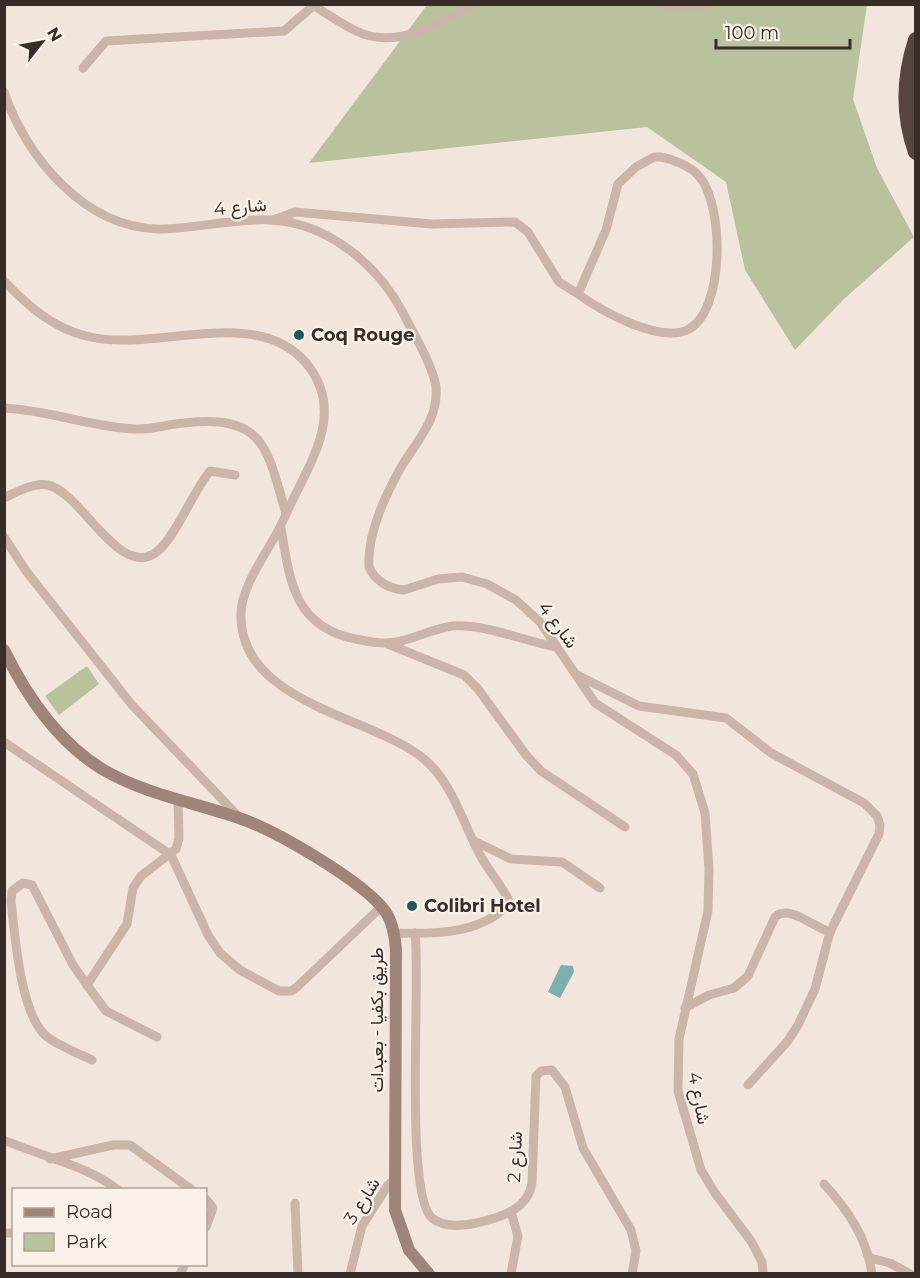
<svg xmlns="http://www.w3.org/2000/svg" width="920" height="1278" font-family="Montserrat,Vazirmatn,sans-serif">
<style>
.green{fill:#b8c29c}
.water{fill:#7bb0ae}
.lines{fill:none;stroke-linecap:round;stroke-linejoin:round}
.minor{stroke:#cbb5a8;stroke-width:9}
.secondary{stroke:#9f8479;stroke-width:12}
.motorway{stroke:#58453f;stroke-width:16}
.poi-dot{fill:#1d5959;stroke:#faf1e9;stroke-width:2}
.labels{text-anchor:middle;stroke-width:4.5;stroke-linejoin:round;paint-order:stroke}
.street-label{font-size:18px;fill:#372c28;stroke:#faf1e9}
.poi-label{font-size:18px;font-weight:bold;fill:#372c28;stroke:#faf1e9;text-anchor:start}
</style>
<rect width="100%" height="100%" fill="#f2e6dc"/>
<g class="green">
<path d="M427 5H867L853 99 877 168 914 237 844 299 795 350 745 270 726 182 647 127 309 163Z"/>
<path d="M87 666 99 684 59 715 45 696Z"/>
</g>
<path class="water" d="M561 965 573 966 574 972 560 998 548 992Z"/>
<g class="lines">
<g class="minor">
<path d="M311 4C326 13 340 23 356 31 397 51 439 23 475 4"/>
<path d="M661 4 675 7 710 4"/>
<path d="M83 68 106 41 284 31 313 6"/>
<path d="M4 92C26 157 84 227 158 229 196 229 234 218 271 220 328 223 378 265 403 313 413 332 433 366 436 387 439 420 415 443 400 469 385 496 367 536 369 567 375 581 389 589 404 590L438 579 462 577 487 584 516 600 540 622 595 703 676 755 693 774 705 813 709 869 708 911 679 1039 678 1091 701 1170 715 1193 751 1241 762 1262 763 1274"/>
<path d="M273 220 295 212 432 224 515 222 528 232 559 282 578 294 606 230 618 184 636 167 654 157H661C672 159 690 166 698 175 725 204 725 313 687 330 659 343 601 311 578 294"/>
<path d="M4 281C28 306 53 328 86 336 153 354 255 303 306 363 348 413 308 465 286 514"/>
<path d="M4 408C49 410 90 427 135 429 151 430 168 424 184 423 265 414 267 448 286 514 274 545 242 581 241 613 238 704 373 716 424 759 452 782 462 821 479 853 487 869 500 883 508 899L507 905C480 935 431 934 394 933"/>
<path d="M4 498C16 492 35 482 48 485 83 493 122 586 160 549 177 533 193 492 210 471L235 475"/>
<path d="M281 528C290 582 294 626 355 639 370 642 386 645 401 641 418 637 435 628 453 626 487 624 523 641 556 647"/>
<path d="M4 537 26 571 132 705 241 819"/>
<path d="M388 644 464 675 478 689 526 755 541 771 625 827"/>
<path d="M577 675 639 706 726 718 771 753 864 803 877 816 880 825 879 834 830 932 815 989 798 1025 787 1042 748 1085"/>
<path d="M4 742 171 855 208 935 220 953 240 970 279 991H291L297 987 381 907"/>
<path d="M474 841 511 859 562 862 600 888"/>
<path d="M415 933C421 981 404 1193 432 1218 449 1232 480 1223 498 1217 515 1211 529 1202 532 1183L536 1076 541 1071 552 1070 565 1087 583 1148 631 1230 636 1251 632 1274"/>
<path d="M87 985 73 965 32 885 23 883 12 891 11 901C15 935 20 1013 46 1036 60 1047 76 1052 92 1060"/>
<path d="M685 1008 709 995 734 988 748 976 775 917C789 904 813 927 830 932"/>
<path d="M157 1037 106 1011 87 985 127 924 133 888 141 876 176 849 179 838 178 802"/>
<path d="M4 1140C40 1156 88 1166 118 1190"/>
<path d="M50 1159 113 1145H130L192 1190"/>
<path d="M824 1184C848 1210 867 1238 872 1274"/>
<path d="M206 1199 213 1208 206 1227"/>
<path d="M295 1203 298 1274"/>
<path d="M511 1212 518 1236 511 1274"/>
<path d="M4 1233H14"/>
<path d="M870 1258 890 1263 910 1274"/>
<path d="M180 1274 185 1264"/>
<path d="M350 1274 362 1226 388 1185 394 1180"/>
</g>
<path class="secondary" d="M4 650C26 695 58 742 102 769 144 794 193 802 239 818 275 830 363 881 385 911 393 922 395 937 396 950L395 1210 409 1250 429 1274"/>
<path class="motorway" d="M916 40C904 77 903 116 916 152"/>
</g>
<g class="poi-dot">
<circle cx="299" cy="335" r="6"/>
<circle cx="412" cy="906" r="6"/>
</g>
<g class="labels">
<g class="street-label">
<text transform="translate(240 207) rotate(-5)" y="6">شارع 4</text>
<text transform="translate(558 625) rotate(53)" y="6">شارع 4</text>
<text transform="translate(377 1020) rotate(-90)" y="6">طريق بكفيا - بعبدات</text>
<text transform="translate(699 1098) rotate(79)" y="6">شارع 4</text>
<text transform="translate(515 1157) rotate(-88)" y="6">شارع 2</text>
<text transform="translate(362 1201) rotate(-58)" y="6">شارع 3</text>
</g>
<g class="poi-label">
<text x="311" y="341">Coq Rouge</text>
<text x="424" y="912">Colibri Hotel</text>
</g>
</g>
<rect width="920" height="1278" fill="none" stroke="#372c28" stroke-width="12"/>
<rect x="12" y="1188" width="195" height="78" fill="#faf1e9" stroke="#aca29c" stroke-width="1.5"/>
<rect x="24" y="1208" width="30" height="9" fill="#9f8479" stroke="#aca29c" stroke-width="1.5"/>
<text x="66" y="1218" font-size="18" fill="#372c28">Road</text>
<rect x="24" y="1233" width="30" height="18" fill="#b8c29c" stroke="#aca29c" stroke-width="1.5"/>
<text x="66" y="1248" font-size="18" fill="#372c28">Park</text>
<g transform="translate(42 42) rotate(59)" stroke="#faf1e9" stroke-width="4.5" paint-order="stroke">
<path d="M0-4.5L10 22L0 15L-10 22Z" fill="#372c28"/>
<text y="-9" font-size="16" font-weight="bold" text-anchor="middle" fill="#372c28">N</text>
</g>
<path d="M716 39v9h134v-9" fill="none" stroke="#372c28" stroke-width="3"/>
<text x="725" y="39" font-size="18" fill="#372c28" stroke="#faf1e9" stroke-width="4.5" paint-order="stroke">100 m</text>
</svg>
